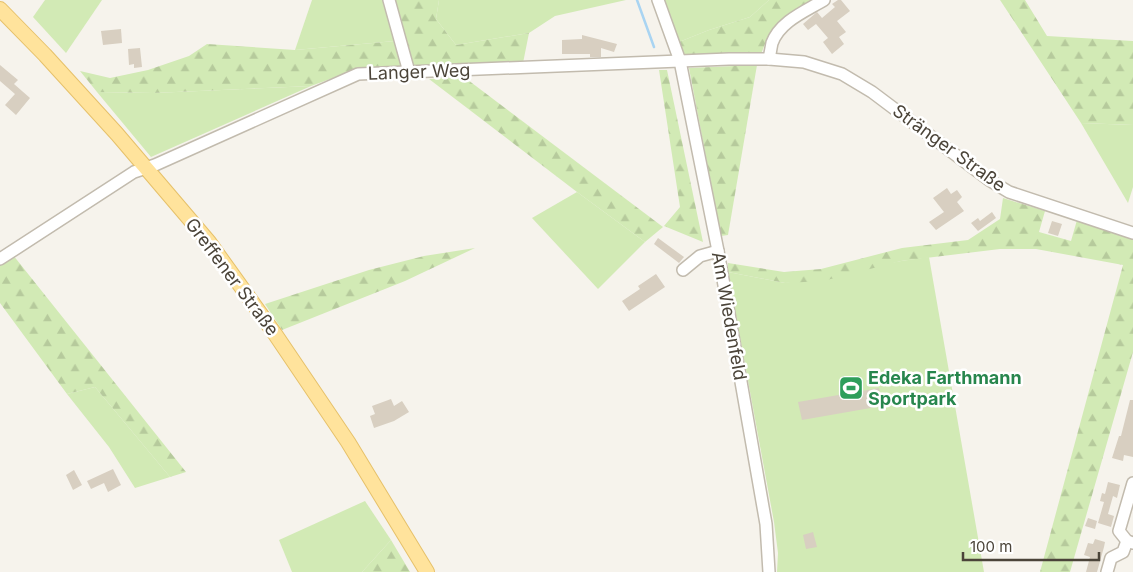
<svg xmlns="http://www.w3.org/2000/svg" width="1133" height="572" font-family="Inter,sans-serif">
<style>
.green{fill:#d2eab5}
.forest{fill:url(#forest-firs)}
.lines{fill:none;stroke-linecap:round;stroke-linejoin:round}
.stream{stroke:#a9d4f2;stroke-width:2.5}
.building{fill:#d8cfc1}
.minor-casing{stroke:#c2bbae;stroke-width:14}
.major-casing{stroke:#e6c16a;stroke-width:16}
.minor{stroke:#fff;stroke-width:11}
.major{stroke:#ffe39c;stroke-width:14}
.labels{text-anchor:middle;stroke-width:5;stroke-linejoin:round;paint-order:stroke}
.street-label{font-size:18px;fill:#4b4439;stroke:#fff}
.leisure-label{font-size:18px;font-weight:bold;fill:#27864d;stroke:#fff;text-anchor:start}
</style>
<defs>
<pattern id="forest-firs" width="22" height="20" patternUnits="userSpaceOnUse" patternTransform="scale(1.25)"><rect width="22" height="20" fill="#d2eab5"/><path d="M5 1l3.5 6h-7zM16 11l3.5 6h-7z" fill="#b6ca9c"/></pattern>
</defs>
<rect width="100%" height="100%" fill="#f6f3ec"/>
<g class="green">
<path d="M45 0H102L66 53 33 17Z"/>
<path d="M312 0H384L395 41 295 50Z"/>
<path d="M439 0H626L555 16 529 33 456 45 436 19Z"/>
<path d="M663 0H769L750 17 709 30 679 42Z"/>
<path d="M311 86 151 157 97 92 153 93Z"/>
<path d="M1081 123 1133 125V187L1128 203Z"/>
<path d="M577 192 645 242 598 289 532 218Z"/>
<path d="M929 257 984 572H777L778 553 774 522 728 272 785 283 901 261Z"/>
<path d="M95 387 170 477 135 488 109 447 67 394Z"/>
<path d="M365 501 391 540 362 572H292L279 540Z"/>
</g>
<g class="forest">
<path d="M393 0H439L436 19 456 45 529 33 523 63 412 67Z"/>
<path d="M769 0H818L773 31 767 39 761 54 685 55 679 42 709 30 750 17Z"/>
<path d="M1000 0H1025L1047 36 1133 41V125L1081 123Z"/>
<path d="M395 41 403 67 352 71 311 86 153 93 97 92 80 71 110 78 148 70 189 56 207 44 295 50Z"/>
<path d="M757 65 728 235 721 236 689 68Z"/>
<path d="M659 70H667L703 242 664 226 680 207Z"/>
<path d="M464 77 663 227 645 242 577 192 429 79Z"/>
<path d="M1003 198 1045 211 1039 232 1071 241 1077 220 1133 237V352L1070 572H1040L1123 265 1036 249H1000L901 261 823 281 785 283 728 272V263L784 272 821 269 902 248 968 240 1000 219Z"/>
<path d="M475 248 405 281 282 330 265 304 369 270 424 256Z"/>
<path d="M13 255 186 472 170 477 95 387 67 394 0 303V263Z"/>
<path d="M391 540 410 572H362Z"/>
</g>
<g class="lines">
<path class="stream" d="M637 0 654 47"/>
</g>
<g class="building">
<path d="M838 0H841L850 11 837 21 846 32 839 37 844 44 832 54 823 42 828 38 816 24 808 30 803 24 817 12 822 18 835 7 832 4Z"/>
<path d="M121 29 122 43 103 45 101 31Z"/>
<path d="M582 35 617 44 614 52 601 48V57H590V54H562V40L582 39Z"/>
<path d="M140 48 142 67 134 68V64L129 65 128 49Z"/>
<path d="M0 65 18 80 14 84 30 98 16 115 5 105 15 94 0 81Z"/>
<path d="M947 188 951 194 957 190 962 197 957 202 964 211 936 230 929 222 944 212 933 198Z"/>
<path d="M992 212 996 218 978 231 971 223 978 218 980 221Z"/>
<path d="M1052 221 1062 224 1058 236 1048 233Z"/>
<path d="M658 238 684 257 679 263 654 244Z"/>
<path d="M656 274 665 287 629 311 622 301 640 289 638 286Z"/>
<path d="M879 388 882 406 802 420 798 402Z"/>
<path d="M391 399 394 406 402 401 409 412 394 421 374 428 370 416 375 414 372 406Z"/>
<path d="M1130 400H1133V457L1124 455 1123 461 1112 458 1119 436H1121Z"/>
<path d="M113 469 121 485 108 492 104 483 91 489 87 481Z"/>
<path d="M74 470 82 485 73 490 66 475Z"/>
<path d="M1108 482 1120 485 1117 498 1113 496 1108 514 1114 516 1111 527 1098 523 1104 502 1100 501 1102 493 1105 494Z"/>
<path d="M1088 518 1097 521 1095 529 1085 526Z"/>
<path d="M813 532 817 547 806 549 803 535Z"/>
<path d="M1095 539 1105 542 1104 547 1097 572H1086L1090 557 1084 555 1088 543 1093 544Z"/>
</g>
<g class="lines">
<defs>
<g id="minor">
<path d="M389 0 409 72"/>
<path d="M658 0 680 61 718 251 766 524 769 572"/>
<path d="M769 59C770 54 771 48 772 43 780 21 806 11 824 0"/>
<path d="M0 259 134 172 155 165 358 74 729 59H769L804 62 842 74 872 92 989 180 1009 192 1133 233"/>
<path d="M683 270 700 256 718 251"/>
<path d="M1133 483 1119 531 1127 541 1133 543"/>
<path d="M1107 572 1111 558 1123 552 1127 541"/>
</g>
<path id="major" d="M0 9 45 55 117 134 209 242 275 334 348 442 427 572"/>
</defs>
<use href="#minor" class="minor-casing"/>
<use href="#major" class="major-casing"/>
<use href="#minor" class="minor"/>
<use href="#major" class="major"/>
</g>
<defs>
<symbol id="stadium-square" viewBox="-11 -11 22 22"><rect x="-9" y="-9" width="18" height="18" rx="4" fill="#2e9e5b" stroke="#fff"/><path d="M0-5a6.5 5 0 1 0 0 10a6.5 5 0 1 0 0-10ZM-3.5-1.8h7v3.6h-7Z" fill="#fff"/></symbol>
</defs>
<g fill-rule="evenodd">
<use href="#stadium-square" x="837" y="374" width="28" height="28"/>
</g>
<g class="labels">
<g class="street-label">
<text transform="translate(419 72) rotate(-2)" y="6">Langer Weg</text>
<text transform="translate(949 148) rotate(36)" y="6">Stränger Straße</text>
<text transform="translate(232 277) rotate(53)" y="6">Greffener Straße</text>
<text transform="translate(729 316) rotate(80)" y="6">Am Wiedenfeld</text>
</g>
<g class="leisure-label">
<text x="868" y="384">Edeka Farthmann<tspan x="868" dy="21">Sportpark</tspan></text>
</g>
</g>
<path d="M963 552v8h136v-8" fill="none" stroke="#4b4439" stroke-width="2.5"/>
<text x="970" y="552" font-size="15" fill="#4b4439" stroke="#ffffff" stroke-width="4" paint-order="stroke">100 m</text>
</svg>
